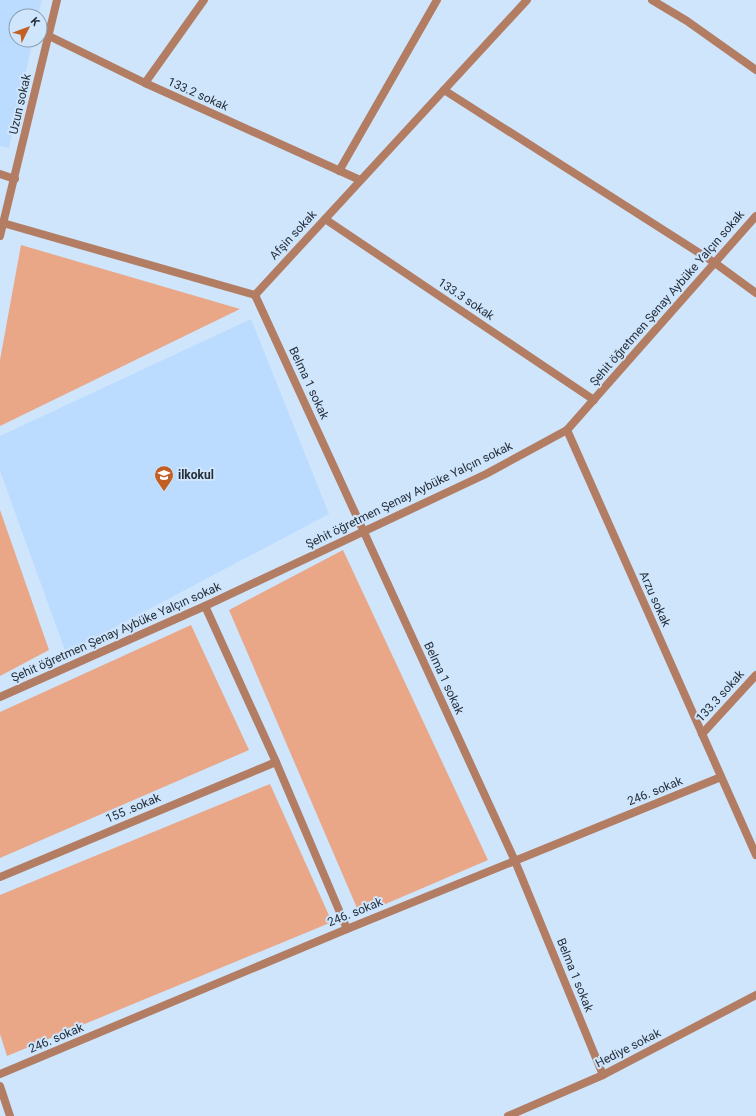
<svg xmlns="http://www.w3.org/2000/svg" width="756" height="1116" font-family="Roboto,sans-serif">
<style>
.built{fill:#bbdcff}
.green{fill:#e9a787}
.lines{fill:none;stroke-linecap:round;stroke-linejoin:round}
.street{stroke:#b27d63;stroke-width:8}
.labels{text-anchor:middle;stroke-width:4;stroke-linejoin:round;paint-order:stroke}
.street-label{font-size:12px;fill:#25303b;stroke:#cfe5fc}
.poi-label{font-size:12px;font-weight:bold;fill:#25303b;stroke:#cfe5fc;text-anchor:start}
</style>
<rect width="100%" height="100%" fill="#cfe5fc"/>
<g class="built">
<path d="M0 0H42L38 16H16V40H33L9 148 0 146Z"/>
<path d="M251 319 329 514 66 653 0 471V436Z"/>
</g>
<g class="green">
<path d="M21 245 240 309 0 426V360Z"/>
<path d="M0 510 49 650 0 676Z"/>
<path d="M343 550 488 860 360 915 229 610Z"/>
<path d="M191 625 249 750 0 858V712Z"/>
<path d="M270 784 332 922 7 1056 0 1034V895Z"/>
</g>
<g class="lines">
<g class="street">
<path d="M652 0 687 21 756 70"/>
<path d="M49 36 145 83 360 180"/>
<path d="M145 83 204 0"/>
<path d="M444 90 715 263 756 293"/>
<path d="M339 171 437 0"/>
<path d="M0 174 15 179"/>
<path d="M325 219 594 400"/>
<path d="M3 223 255 295 527 0"/>
<path d="M0 236 57 0"/>
<path d="M255 295 515 861 603 1075"/>
<path d="M567 430 756 855"/>
<path d="M205 606 276 762 347 929"/>
<path d="M0 697 205 606 486 474 567 430 756 216"/>
<path d="M702 734 756 675"/>
<path d="M0 877 276 762"/>
<path d="M0 1074 347 929 721 777"/>
<path d="M0 1086 10 1116"/>
<path d="M508 1116 603 1075 756 995"/>
</g>
</g>
<defs>
<symbol id="school-pin" viewBox="-11 -11 22 30"><path d="M0 17L-7.5 6A9.5 9.5 0 1 1 7.5 6Z" fill="#c25f24" stroke="#cfe5fc"/><path d="M0-5L7-2L0 1L-7-2ZM-4 1L0 2.5L4 1V4Q0 6-4 4Z" fill="#fff"/></symbol>
</defs>
<g fill-rule="evenodd">
<use href="#school-pin" x="153" y="464" width="22" height="30"/>
</g>
<g class="labels">
<g class="street-label">
<text transform="translate(198 94) rotate(24)" y="4">133.2 sokak</text>
<text transform="translate(20 104) rotate(-77)" y="4">Uzun sokak</text>
<text transform="translate(293 235) rotate(-47)" y="4">Afşin sokak</text>
<text transform="translate(667 298) rotate(-49)" y="4">Şehit öğretmen Şenay Aybüke Yalçın sokak</text>
<text transform="translate(466 299) rotate(34)" y="4">133.3 sokak</text>
<text transform="translate(309 383) rotate(65)" y="4">Belma 1 sokak</text>
<text transform="translate(409 495) rotate(-26)" y="4">Şehit öğretmen Şenay Aybüke Yalçın sokak</text>
<text transform="translate(655 599) rotate(66)" y="4">Arzu sokak</text>
<text transform="translate(116 632) rotate(-24)" y="4">Şehit öğretmen Şenay Aybüke Yalçın sokak</text>
<text transform="translate(444 678) rotate(65)" y="4">Belma 1 sokak</text>
<text transform="translate(720 696) rotate(-48)" y="4">133.3 sokak</text>
<text transform="translate(655 791) rotate(-22)" y="4">246. sokak</text>
<text transform="translate(133 808) rotate(-23)" y="4">155 .sokak</text>
<text transform="translate(355 912) rotate(-22)" y="4">246. sokak</text>
<text transform="translate(575 975) rotate(68)" y="4">Belma 1 sokak</text>
<text transform="translate(56 1038) rotate(-23)" y="4">246. sokak</text>
<text transform="translate(628 1048) rotate(-27)" y="4">Hediye sokak</text>
</g>
<g class="poi-label">
<text x="178" y="479">ilkokul</text>
</g>
</g>
<g transform="translate(28 28) rotate(48)"><circle r="19" fill="#cfe5fc" stroke="#8b9daf"/>
<path d="M0-3L7 15L0 10L-7 15Z" fill="#c25f24"/>
<text y="-6" font-size="11" font-weight="bold" text-anchor="middle" fill="#25303b">K</text>
</g>
</svg>
